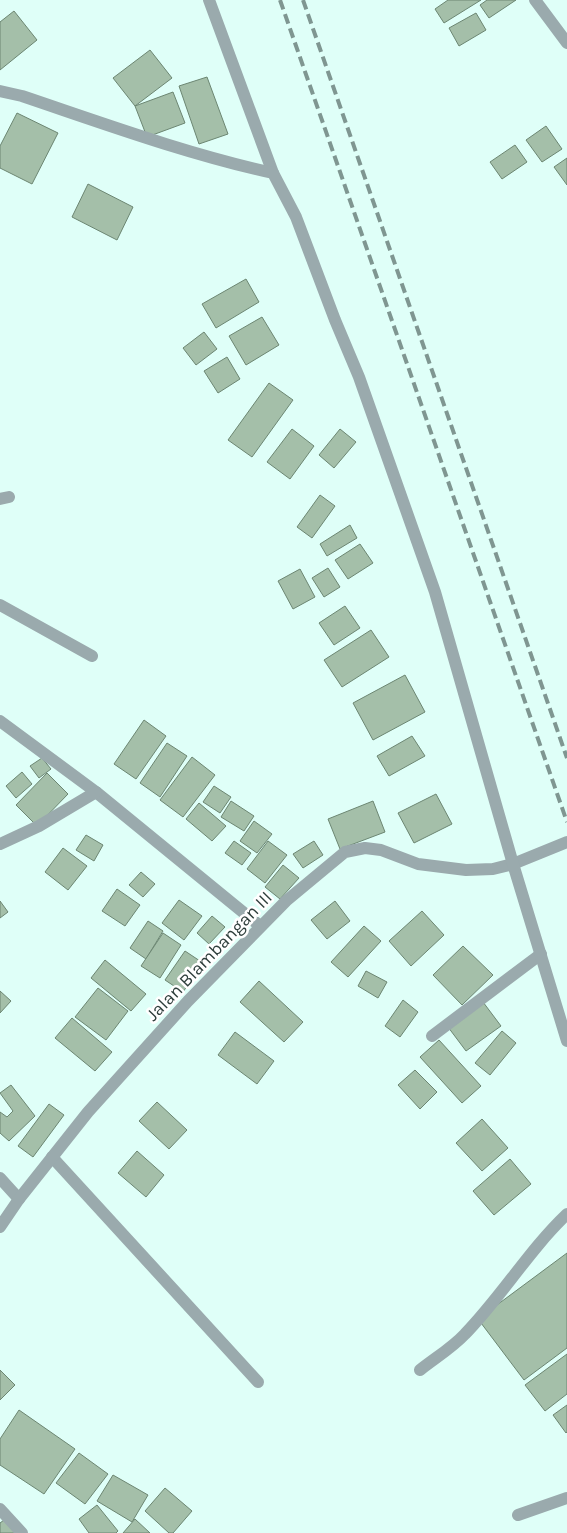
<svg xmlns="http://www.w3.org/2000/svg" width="567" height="1533" font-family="Karla,sans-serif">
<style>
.building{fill:#a4bfa9;stroke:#6c8672}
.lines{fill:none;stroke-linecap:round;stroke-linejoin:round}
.service{stroke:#9aaaad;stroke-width:12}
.minor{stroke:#9aaaad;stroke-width:12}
.tertiary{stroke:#9aaaad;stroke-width:12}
.rail{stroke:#7f9691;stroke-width:4;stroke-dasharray:10 5;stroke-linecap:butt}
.labels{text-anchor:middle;stroke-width:5;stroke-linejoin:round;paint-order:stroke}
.street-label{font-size:18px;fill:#2f3f3c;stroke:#fff}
</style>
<rect width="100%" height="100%" fill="#dffff8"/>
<g class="building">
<path d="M448 0H481L444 23 435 9Z"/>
<path d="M487 0H516L489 18 480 5Z"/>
<path d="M14 11 37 40 0 70V22Z"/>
<path d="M476 13 486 30 459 46 449 28Z"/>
<path d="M150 50 172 78 135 106 113 78Z"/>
<path d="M207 77 228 134 199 144 179 86Z"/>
<path d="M173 92 185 123 147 137 135 106Z"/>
<path d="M17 113 58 133 32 184 0 168V146Z"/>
<path d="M546 126 562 149 542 162 526 140Z"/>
<path d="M515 145 527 162 502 179 490 162Z"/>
<path d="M567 158V185L554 167Z"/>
<path d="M88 184 133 207 117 240 72 217Z"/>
<path d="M246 279 259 302 216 328 202 304Z"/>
<path d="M262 317 279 345 246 365 229 336Z"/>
<path d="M204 332 217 349 196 365 183 348Z"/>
<path d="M227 357 240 379 218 393 204 371Z"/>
<path d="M269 383 293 400 252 457 228 440Z"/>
<path d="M292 429 314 446 290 479 267 462Z"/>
<path d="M340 429 356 442 334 468 319 455Z"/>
<path d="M320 495 335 506 312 538 297 527Z"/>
<path d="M350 525 357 538 327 556 320 544Z"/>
<path d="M360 544 373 563 348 579 335 560Z"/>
<path d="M328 568 340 587 324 597 312 578Z"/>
<path d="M300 569 315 597 293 609 278 581Z"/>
<path d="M345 606 360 628 334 645 319 623Z"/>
<path d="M371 630 389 657 342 687 324 660Z"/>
<path d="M405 675 425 712 373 740 353 703Z"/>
<path d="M144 720 166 736 136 779 114 764Z"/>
<path d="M412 736 425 756 389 776 377 756Z"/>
<path d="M167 743 187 756 160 797 140 783Z"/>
<path d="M192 757 215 775 183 817 160 800Z"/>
<path d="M42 758 51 769 39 778 30 766Z"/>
<path d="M22 772 32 784 16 798 6 786Z"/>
<path d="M47 773 68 794 37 826 16 805Z"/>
<path d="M214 786 231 797 220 813 203 802Z"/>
<path d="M436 794 452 824 414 843 398 813Z"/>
<path d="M231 801 254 816 244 831 221 817Z"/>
<path d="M373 801 385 832 340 849 328 819Z"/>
<path d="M199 803 226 826 212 841 186 819Z"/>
<path d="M254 821 272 834 257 853 240 841Z"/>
<path d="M86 835 103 845 94 861 76 850Z"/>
<path d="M234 841 251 853 242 865 225 853Z"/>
<path d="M268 841 287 855 265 883 247 869Z"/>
<path d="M314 841 323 855 303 868 293 854Z"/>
<path d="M63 848 87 866 68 890 45 872Z"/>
<path d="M283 865 299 878 280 899 265 887Z"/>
<path d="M141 872 155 884 143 897 129 885Z"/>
<path d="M117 889 140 905 125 926 102 911Z"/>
<path d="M179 900 202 916 184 940 162 923Z"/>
<path d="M0 901 8 912 0 918Z"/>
<path d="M335 901 350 921 327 939 311 920Z"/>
<path d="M422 911 444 935 411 966 389 941Z"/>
<path d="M212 916 225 927 209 944 197 933Z"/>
<path d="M148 921 163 931 146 959 130 948Z"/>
<path d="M364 926 381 941 348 977 331 962Z"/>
<path d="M163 933 181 945 160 978 141 966Z"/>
<path d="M463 946 493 975 462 1005 433 975Z"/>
<path d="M185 951 203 963 183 992 165 980Z"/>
<path d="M105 960 146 994 131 1011 91 978Z"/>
<path d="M366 971 387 982 378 998 358 986Z"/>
<path d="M259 981 303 1022 284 1042 240 1002Z"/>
<path d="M98 988 128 1011 106 1040 75 1017Z"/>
<path d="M0 991 11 1001 0 1013Z"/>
<path d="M403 1000 418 1012 400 1037 385 1026Z"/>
<path d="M483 1002 501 1026 466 1051 448 1027Z"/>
<path d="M72 1018 112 1052 95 1071 55 1038Z"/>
<path d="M502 1031 516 1043 490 1075 475 1063Z"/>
<path d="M235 1032 274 1061 257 1084 218 1055Z"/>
<path d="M439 1040 481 1086 462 1103 420 1057Z"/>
<path d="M415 1070 437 1092 420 1109 398 1085Z"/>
<path d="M11 1085 35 1116 9 1141 0 1133V1112L7 1117 13 1111 0 1093Z"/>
<path d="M157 1102 187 1130 169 1149 139 1121Z"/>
<path d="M49 1104 64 1115 33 1157 18 1146Z"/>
<path d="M482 1119 508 1148 482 1171 456 1143Z"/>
<path d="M137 1151 164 1175 146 1197 118 1173Z"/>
<path d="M510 1159 531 1184 494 1215 473 1191Z"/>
<path d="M567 1253V1348L524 1380 478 1319Z"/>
<path d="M567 1354V1394L545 1411 525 1385Z"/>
<path d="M0 1370 15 1385 0 1400Z"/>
<path d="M567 1405V1432L566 1433 553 1415Z"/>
<path d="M19 1410 75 1449 44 1494 0 1465V1439Z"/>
<path d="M79 1453 108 1474 85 1504 56 1483Z"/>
<path d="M113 1475 148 1495 132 1522 97 1501Z"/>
<path d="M165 1488 192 1511 173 1533H169L145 1511Z"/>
<path d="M97 1505 118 1531 116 1533H89L79 1519Z"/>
<path d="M135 1519 150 1533H123Z"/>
<path d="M4 1520 15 1533H0V1523Z"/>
</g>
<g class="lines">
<path class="service" d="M420 1370C435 1358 452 1348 465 1334 502 1296 529 1250 567 1214"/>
<g class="minor">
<path d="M209 0 273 173"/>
<path d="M535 0 567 43"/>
<path d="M0 499 9 497"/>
<path d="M0 605 92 656"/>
<path d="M0 721 96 792 260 926"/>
<path d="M0 844 39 826 96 792"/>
<path d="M432 1036 541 954"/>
<path d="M52 1157 258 1382"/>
<path d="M0 1178 19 1199"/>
<path d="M0 1227 19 1199 88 1112 188 1001 286 901 345 852 365 848 381 850 418 864 466 870 493 869 513 864 567 842"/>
<path d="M0 1509 22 1533"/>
<path d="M518 1515 567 1498"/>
</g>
<path class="tertiary" d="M0 91 22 96C105 124 187 154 273 173L296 217 335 320 359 377 435 592 513 864 567 1041"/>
<g class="rail">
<path d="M280 0 567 822"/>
<path d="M303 0 567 758"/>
</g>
</g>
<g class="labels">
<g class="street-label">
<text transform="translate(209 956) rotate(-46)" y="6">Jalan Blambangan III</text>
</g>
</g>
</svg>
